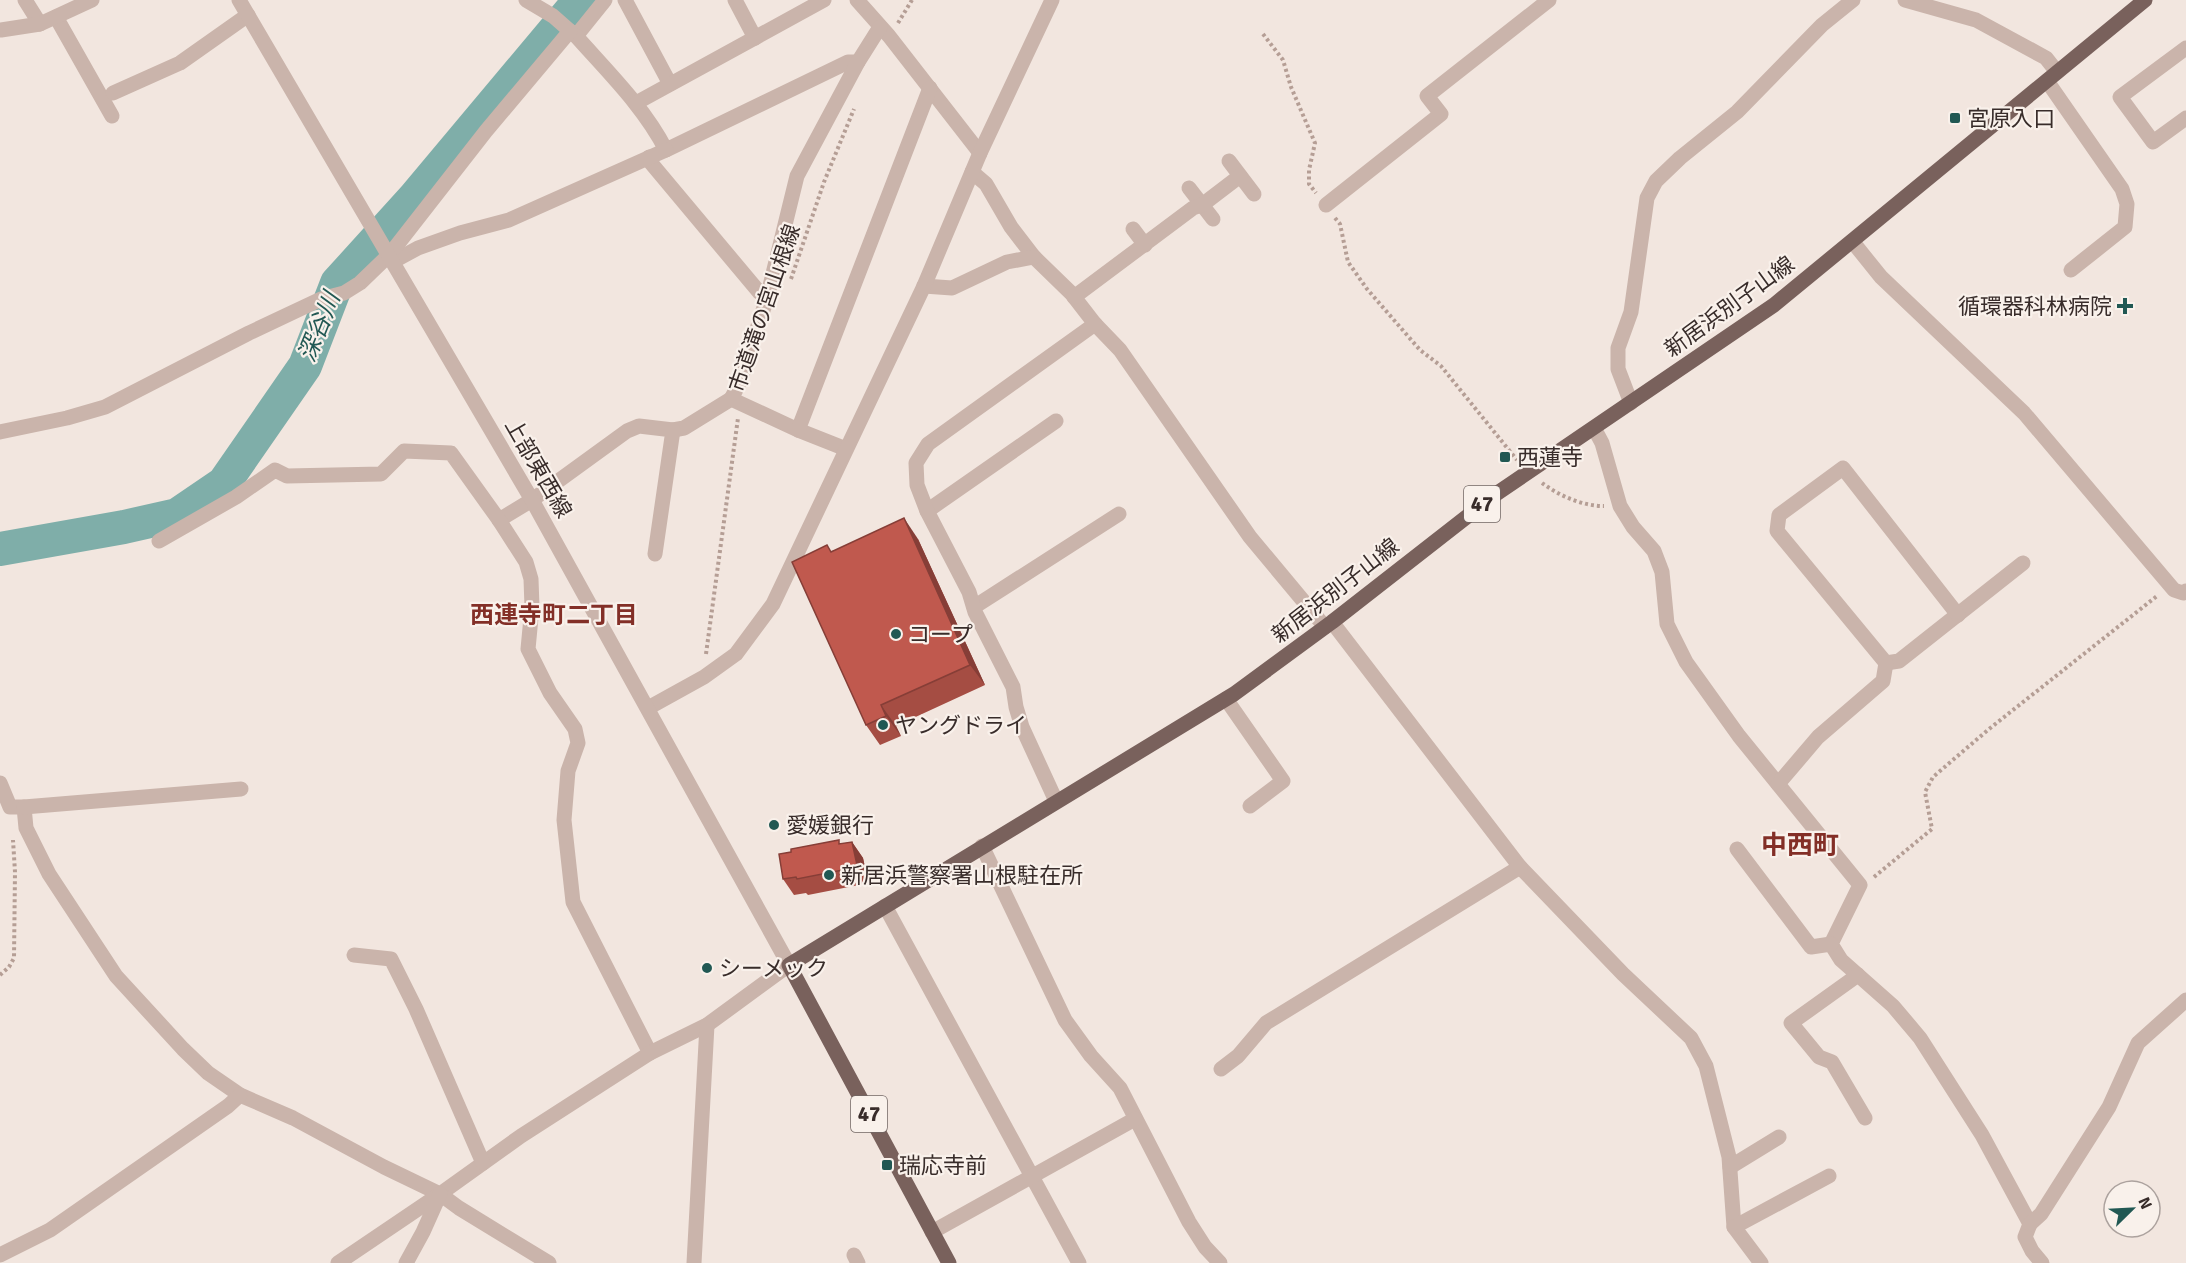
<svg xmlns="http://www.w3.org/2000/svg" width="2186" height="1263" font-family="Signika,'Noto Sans JP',sans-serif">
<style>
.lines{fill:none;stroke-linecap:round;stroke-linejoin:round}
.river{stroke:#7faea9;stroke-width:34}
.path{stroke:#b59e95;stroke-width:4;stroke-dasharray:3 3;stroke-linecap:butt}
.minor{stroke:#cab4ab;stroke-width:15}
.major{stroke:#79615c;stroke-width:15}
.wall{fill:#a54d43}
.shaded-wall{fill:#863e37}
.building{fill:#c0594e;stroke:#863e37;stroke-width:1.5}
.poi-dot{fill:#215853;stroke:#f9f1eb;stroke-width:2}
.labels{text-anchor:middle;stroke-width:4.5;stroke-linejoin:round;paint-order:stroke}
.shield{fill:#f9f1eb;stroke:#726764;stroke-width:1.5}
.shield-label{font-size:21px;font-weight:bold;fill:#382c2a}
.poi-label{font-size:22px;fill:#382c2a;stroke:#f9f1eb;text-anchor:start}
.street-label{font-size:22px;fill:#382c2a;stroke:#f9f1eb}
.water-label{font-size:24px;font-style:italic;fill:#215853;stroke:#f9f1eb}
.neighbourhood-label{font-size:24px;font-weight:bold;fill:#832f27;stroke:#f9f1eb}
.quarter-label{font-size:26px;font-weight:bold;fill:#832f27;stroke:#f9f1eb}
</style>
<rect width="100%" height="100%" fill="#f2e6df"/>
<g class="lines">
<path class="river" d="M0 549 124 527 177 515 224 483 305 366 337 283 415 197 580 0"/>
<g class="path">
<path d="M898 23 912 0"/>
<path d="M1263 34 1283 60 1291 87 1315 143 1309 170V184L1316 193"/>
<path d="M1335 218 1340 224 1348 262 1367 289 1420 350 1441 366 1517 460"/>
<path d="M791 279 824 182 854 109"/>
<path d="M1542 483C1560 496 1582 506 1604 506"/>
<path d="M706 654 738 418"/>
<path d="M1874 877 1932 829 1925 792 1933 777 1989 729 2157 596"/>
<path d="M0 975 9 967 14 958 15 872 13 840"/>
</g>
<g class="minor">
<path d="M25 0 40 24"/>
<path d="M625 0 670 84"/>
<path d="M735 0 755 38"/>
<path d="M857 0 889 36 980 153"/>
<path d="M1905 0 1976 20 2046 58 2057 72"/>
<path d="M56 17 112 116"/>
<path d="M1 30 40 24 92 0"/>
<path d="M570 31 576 36 605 0"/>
<path d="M576 36C608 72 644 107 666 150L848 62H858"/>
<path d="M2186 48 2120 97 2153 142 2186 118"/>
<path d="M2047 81 2122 189 2127 204 2125 227 2071 270"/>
<path d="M113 93 180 63 248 15"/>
<path d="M636 103 824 0"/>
<path d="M649 157 651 163 759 292 767 298"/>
<path d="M1229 161 1254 194"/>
<path d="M972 172 986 184 1011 227 1034 257 1071 293 1095 324 1120 350 1250 537 1325 627"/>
<path d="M1189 188 1213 219"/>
<path d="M1326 205 1441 114 1427 96 1549 0"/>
<path d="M1133 229 1145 245"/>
<path d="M1852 241 1881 277 2024 413 2174 590 2183 593 2186 591"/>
<path d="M394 261 418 248 460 233 509 220 666 150"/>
<path d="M924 286 952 288 1007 262 1034 257"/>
<path d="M1074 297 1193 208 1202 205 1240 176"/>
<path d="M731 399 740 382 767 298 797 176 858 62 880 27"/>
<path d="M1631 403 1618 369V348L1631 312 1647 198 1656 181 1680 158 1737 112 1822 25 1853 0"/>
<path d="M1594 428 1602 443 1620 506 1633 527 1654 551 1662 572 1667 624 1686 662 1739 736 1860 885 1831 944 1841 960 1893 1006 1920 1038 1982 1135 2030 1224 2025 1237 2032 1251 2042 1263"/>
<path d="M673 430 684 428 731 399 798 430 846 449"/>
<path d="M798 430 930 88"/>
<path d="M0 432 67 418 105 407 249 333 321 299 344 293 360 283 390 254 486 131 570 31 553 16 526 0"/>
<path d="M927 511 1056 421"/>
<path d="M499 520 532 500 627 431 639 426 673 430 655 554"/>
<path d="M159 541 236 497 275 470 287 476 381 474 404 451 451 453 499 520 526 562 531 579 532 607 528 649 550 693 575 729 578 743 568 771 564 820 573 902 650 1053"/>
<path d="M974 607 1119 514"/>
<path d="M1332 622 1520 867 1623 974 1691 1038 1706 1066 1729 1157 1734 1227 1761 1263"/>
<path d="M1886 663 1899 661 2023 563"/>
<path d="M1226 699 1283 781 1250 806"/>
<path d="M648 708 704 677 736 654 773 604 924 286 980 153 1052 0"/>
<path d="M0 783 10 807H24L26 828 49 874 116 976 183 1049 208 1073 240 1095 293 1118 384 1167 440 1194 521 1136 650 1053 707 1025 789 965 532 500 239 0"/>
<path d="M1778 784 1818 737 1883 681 1886 663 1777 531 1779 515 1843 468 1958 615"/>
<path d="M1056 801 1022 727 1016 707 1013 687 975 612 969 592 927 511 917 485 916 463 928 444 1095 324"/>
<path d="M24 807 241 789"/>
<path d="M982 846 1065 1020 1091 1056 1120 1088 1189 1222 1205 1247 1220 1263"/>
<path d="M1737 849 1811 947 1831 944"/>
<path d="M885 906 1079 1263"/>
<path d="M354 955 391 959 416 1009 483 1163"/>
<path d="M1858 975 1791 1023 1819 1057 1832 1062 1865 1118"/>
<path d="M1221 1069 1238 1056 1266 1023 1520 867"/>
<path d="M1730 1167 1779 1137"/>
<path d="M440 1194 459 1208 549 1263"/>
<path d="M2030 1224 2041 1214 2109 1107 2138 1043 2186 1000"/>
<path d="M1734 1227 1829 1176"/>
<path d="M932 1232 1135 1119"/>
<path d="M0 1255 50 1230 228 1106 240 1095"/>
<path d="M854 1255 858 1263"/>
<path d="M338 1263 440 1194"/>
<path d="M406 1263 423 1232 440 1194"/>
<path d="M694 1263 707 1025"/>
</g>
<path class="major" d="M949 1263 789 965 1234 694 1332 622 1496 494 1774 305 2145 0"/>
</g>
<g class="wall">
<path d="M918 539 985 685 896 726 901 736 880 745 866 725 831 551Z"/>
<path d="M852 842 863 858 868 881 863 882 864 884 808 895 806 893 794 895 783 879 841 844Z"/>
</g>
<g class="shaded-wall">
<path d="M904 518 918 539 985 685 970 665Z"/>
<path d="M881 705 896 726 901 736 886 716Z"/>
<path d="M852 842 863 858 868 881 857 865Z"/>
</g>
<g class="building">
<path d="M904 518 970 665 881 705 886 716 866 725 792 562 827 545 831 552Z"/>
<path d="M839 840V844L852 842 857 865 852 866 853 868 797 879 796 877 783 879 779 854 791 852V849Z"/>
</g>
<g class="poi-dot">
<rect x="1949" y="112" width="12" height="12" rx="3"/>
<path d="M2122 297h6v6h6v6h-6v6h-6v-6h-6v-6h6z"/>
<rect x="1499" y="451" width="12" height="12" rx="3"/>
<circle cx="896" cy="634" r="6"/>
<circle cx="883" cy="725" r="6"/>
<circle cx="774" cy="825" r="6"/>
<circle cx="829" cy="875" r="6"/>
<circle cx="707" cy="968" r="6"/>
<rect x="881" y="1159" width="12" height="12" rx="3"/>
</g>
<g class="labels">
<g class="shield">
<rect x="1464" y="486" width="36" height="36" rx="4.5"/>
<rect x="851" y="1096" width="36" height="36" rx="4.5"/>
</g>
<g class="shield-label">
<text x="1482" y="511">47</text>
<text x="869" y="1121">47</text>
</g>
<g class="poi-label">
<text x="1967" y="126">宮原入口</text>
<text x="2112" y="314" text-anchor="end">循環器科林病院</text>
<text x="1517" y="465">西蓮寺</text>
<text x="908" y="642">コープ</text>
<text x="895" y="733">ヤングドライ</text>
<text x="786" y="833">愛媛銀行</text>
<text x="841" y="883">新居浜警察署山根駐在所</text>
<text x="719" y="976">シーメック</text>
<text x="899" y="1173">瑞応寺前</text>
</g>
<g class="street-label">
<text transform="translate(1729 306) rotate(-36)" y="8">新居浜別子山線</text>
<text transform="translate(764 308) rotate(-71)" y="8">市道滝の宮山根線</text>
<text transform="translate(539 468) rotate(60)" y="8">上部東西線</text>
<text transform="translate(1335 590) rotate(-38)" y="8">新居浜別子山線</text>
</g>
<g class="water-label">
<text transform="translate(319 327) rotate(-68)" y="8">深谷川</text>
</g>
<g class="neighbourhood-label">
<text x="554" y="623">西連寺町二丁目</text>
</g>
<g class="quarter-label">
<text x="1800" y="854">中西町</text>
</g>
</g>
<g transform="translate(2132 1209) rotate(66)"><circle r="28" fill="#f9f1eb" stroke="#aca29e" stroke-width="1.5"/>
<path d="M0-4.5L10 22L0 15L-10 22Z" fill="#215853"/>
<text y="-9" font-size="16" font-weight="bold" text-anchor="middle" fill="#382c2a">N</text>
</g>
</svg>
